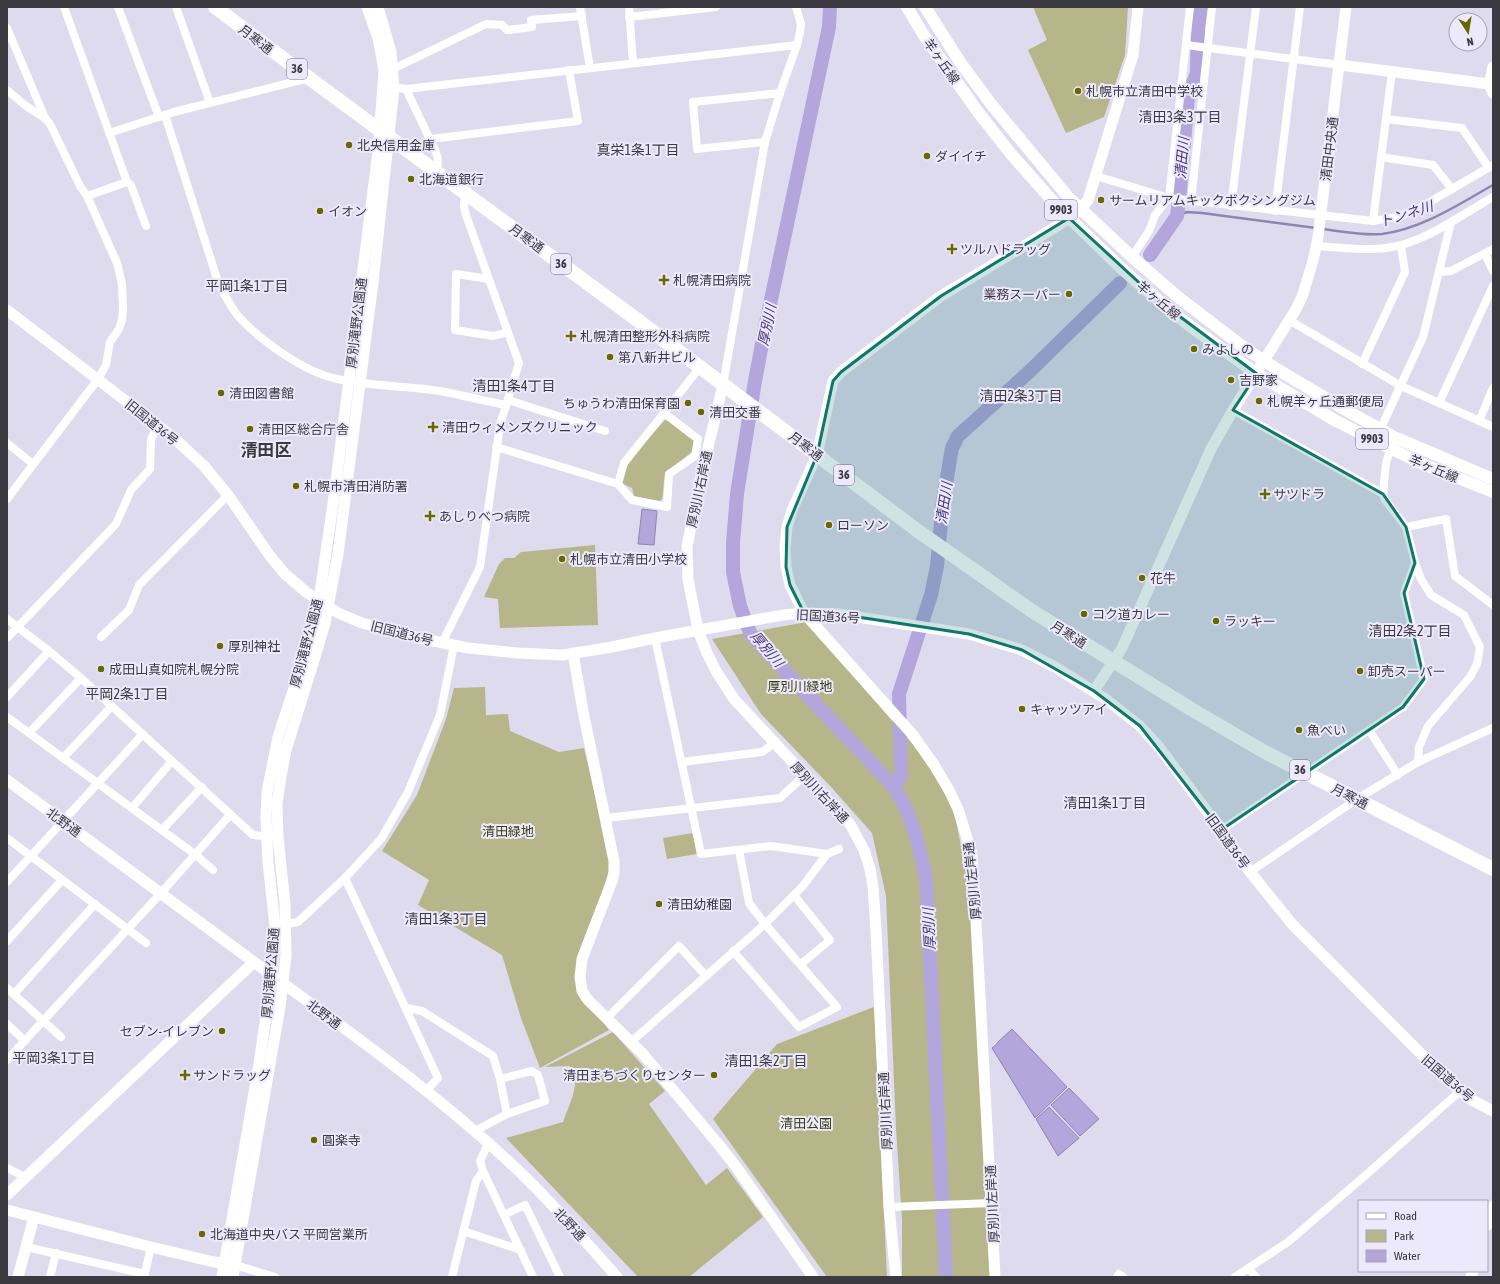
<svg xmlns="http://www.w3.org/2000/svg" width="1500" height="1284" font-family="'Asap Condensed','Noto Sans JP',sans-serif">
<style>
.green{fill:#b6b68a}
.water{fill:#b2a6dc;stroke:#8e86ae}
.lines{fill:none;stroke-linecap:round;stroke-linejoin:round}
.stream{stroke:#8e86ae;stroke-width:2.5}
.river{stroke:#b2a6dc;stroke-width:14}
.street{stroke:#fff;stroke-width:8}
.secondary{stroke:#fff;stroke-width:11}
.primary{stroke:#fff;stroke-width:12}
.highway{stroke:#fff;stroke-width:14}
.marked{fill:#0f766e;fill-opacity:0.2;stroke:#0f766e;stroke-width:3;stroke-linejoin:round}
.poi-dot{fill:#6b6700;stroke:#ece9fc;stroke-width:1.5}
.labels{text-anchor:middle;stroke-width:4;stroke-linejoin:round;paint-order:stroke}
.shield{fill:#ece9fc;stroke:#706e79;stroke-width:1}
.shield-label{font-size:12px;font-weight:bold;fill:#3b3a41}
.street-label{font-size:13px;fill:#3b3a41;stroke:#ece9fc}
.poi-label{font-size:13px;fill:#3b3a41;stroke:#ece9fc;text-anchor:start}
.park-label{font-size:13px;fill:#3e3d0f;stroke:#ece9fc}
.neighbourhood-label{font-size:14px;fill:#3b3a41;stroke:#ece9fc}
.water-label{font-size:14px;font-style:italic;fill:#483576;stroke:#ece9fc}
.district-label{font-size:17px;font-weight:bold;fill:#3b3a41;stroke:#ece9fc}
</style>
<rect width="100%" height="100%" fill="#dfdbef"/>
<g class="green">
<path d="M1033 7H1128L1125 55 1104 117 1066 133 1028 50 1047 40Z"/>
<path d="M665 420 669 421 694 440 693 451 665 473 662 499 660 501 634 496 632 488 621 483 627 462Z"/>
<path d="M595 545 598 625 500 628 498 599 484 597 499 564 505 558H514L521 552Z"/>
<path d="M807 622 894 723 925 758 954 811 972 900 992 1277H902V1220L896 1128 886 896 872 833 832 788 761 714 712 639Z"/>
<path d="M485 687 486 715 508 714 510 731 559 752 584 748 611 863 598 908 577 963 581 1000 599 1017 609 1030 540 1068 521 1018 502 955 418 905 429 880 382 851 417 795 446 719 454 688Z"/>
<path d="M693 833 697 854 667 859 663 838Z"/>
<path d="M874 1007 887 1277H827L713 1119 777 1044Z"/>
<path d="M613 1032 665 1091 649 1104 706 1185 727 1168 763 1217 689 1277H638L506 1138 563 1122C568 1107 584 1078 569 1066L545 1067Z"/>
</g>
<g class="water">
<path d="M642 509 657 511 654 545 638 544Z"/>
<path d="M1012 1029 1067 1087 1035 1118 992 1048 997 1044V1043Z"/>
<path d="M1069 1088 1099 1119 1080 1136 1051 1105Z"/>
<path d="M1049 1107 1079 1138 1058 1156 1036 1119Z"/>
</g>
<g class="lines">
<g class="stream">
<path d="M1177 216 1187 212 1202 213 1316 228"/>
<path d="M1321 229C1341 231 1362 236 1382 234 1422 229 1459 204 1493 185"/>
</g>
<g class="river">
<path d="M830 7 829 27 765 328 755 381 737 494 733 543V572L740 606 751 635 894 787C912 814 919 846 926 878L946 1277"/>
<path d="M1150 255 1177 216 1180 190 1188 96 1197 73 1198 27 1201 7"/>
<path d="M894 787 901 776 899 694 931 595 937 566 943 501 952 448 958 436 1030 371 1120 283"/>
</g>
<g class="street">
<path d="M64 7 127 182 131 185 146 226"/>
<path d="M118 7 159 117"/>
<path d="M176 7 210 103"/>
<path d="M580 7 590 68"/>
<path d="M629 7 633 63"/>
<path d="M629 17 716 7"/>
<path d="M7 28 45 118"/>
<path d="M1186 45 1340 65"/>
<path d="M393 69 486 24 502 25 507 30 532 27 531 20 582 16"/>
<path d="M389 87 406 89 797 45"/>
<path d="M406 89 434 148 438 158 437 173"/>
<path d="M7 90 26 106 45 118 50 124 80 186 87 196 117 263 122 284 123 308 122 320 119 329 110 342 106 365 98 379 7 499"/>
<path d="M165 115 218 282C224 294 230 306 238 316 261 341 304 372 337 379 371 386 406 386 440 391 462 395 484 401 506 405"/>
<path d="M1386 119 1462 128 1489 168"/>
<path d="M109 133 174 112 309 78"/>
<path d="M431 139 578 121 569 70"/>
<path d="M765 142 697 149 693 102 780 93"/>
<path d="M1381 157 1433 165 1452 189"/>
<path d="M1096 176 1169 198 1373 221 1397 217 1416 210 1493 165"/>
<path d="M87 196 127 182"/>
<path d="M1191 201 1212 7"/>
<path d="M1231 206 1256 7"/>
<path d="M1275 211 1300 7"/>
<path d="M1373 221 1392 71"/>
<path d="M1316 246C1339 247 1364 251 1386 248 1423 244 1461 215 1493 197"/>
<path d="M1485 254 1493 271"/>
<path d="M1132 257 1149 231 1155 215 1169 198 1190 7"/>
<path d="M1439 272 1451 271 1493 249"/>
<path d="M489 279 456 274 455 330 493 336 508 332"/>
<path d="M1289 320 1401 386 1493 427"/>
<path d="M1362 364 1405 272 1401 246"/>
<path d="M723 385 765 142 780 93 797 45 800 32 801 24 796 7"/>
<path d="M508 400 605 431"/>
<path d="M1439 403 1493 286"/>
<path d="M1233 410 1383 494"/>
<path d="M1479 421 1493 388"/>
<path d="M1380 430 1423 337 1451 222"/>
<path d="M7 443 33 464"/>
<path d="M496 447 618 484 632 500 667 507 669 474 695 456 698 439 664 413 700 367"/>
<path d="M618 484 624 463 664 413"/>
<path d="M1406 527 1446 519 1455 576 1493 605"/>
<path d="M1415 563 1421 579 1431 595 1464 615 1480 647 1477 664 1470 677 1428 726 1419 747 1418 762"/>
<path d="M7 619 49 651 81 678 253 835 271 837"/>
<path d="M101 637 129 610 139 585 228 495"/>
<path d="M7 638 116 524 131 490 150 469 151 439 158 425"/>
<path d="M655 638 701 854 771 846 827 854"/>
<path d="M442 643 480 567 500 425 519 363 466 215 464 207 465 193"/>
<path d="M7 697 49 651"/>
<path d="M7 717 196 855 213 870"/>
<path d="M1369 730 1398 775"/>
<path d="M29 733 81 678"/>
<path d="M63 758 112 706"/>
<path d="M682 762 762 752 774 743"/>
<path d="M132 808 172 761"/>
<path d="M606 818 780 798 805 775"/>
<path d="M162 830 202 787"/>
<path d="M1221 830 1403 707 1424 679 1404 593 1415 563 1406 527 1385 500 1383 494 1386 463 1392 444"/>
<path d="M7 838 146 943"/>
<path d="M1250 872 1357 799 1418 762 1493 728"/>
<path d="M345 878 438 1078 426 1091"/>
<path d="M7 882 143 734"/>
<path d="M794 895 830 940 801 964"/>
<path d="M281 925 298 922 345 878 381 839 408 792 440 715 454 645"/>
<path d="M7 941 62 880"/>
<path d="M733 951 799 1027 837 1007 765 924 749 903 739 850"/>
<path d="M7 988 61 1037"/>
<path d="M14 994 95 904"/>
<path d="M406 1008 422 1011 493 1056 500 1079 507 1114 475 1131"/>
<path d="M606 1019 679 946 705 975"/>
<path d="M7 1024 25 1041"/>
<path d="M631 1042 765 924 802 887 827 854 839 849"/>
<path d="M7 1060 161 893 230 815"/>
<path d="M500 1079 532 1071 538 1075 545 1101 507 1114"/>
<path d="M488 1144 480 1161 483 1171 533 1277"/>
<path d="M7 1168 25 1177"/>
<path d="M889 1207 992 1203"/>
<path d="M504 1215 525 1205 560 1277"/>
<path d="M463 1231 521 1250"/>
<path d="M26 1247 145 1274"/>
<path d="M235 1265 275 1277"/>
<path d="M1248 1268 1256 1277"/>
<path d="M50 1277 56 1253"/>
<path d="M144 1277 151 1247"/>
<path d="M452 1277 476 1181 483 1171"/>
<path d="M1117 1277 1119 1274 1123 1277"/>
<path d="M1235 1277 1288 1242 1367 1174 1460 1091"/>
</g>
<g class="secondary">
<path d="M1340 65 1489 84"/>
<path d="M1493 67 1489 84 1493 93"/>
<path d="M7 310 173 437 204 466 228 495 270 556 285 574 306 592 338 613 362 623 419 638 468 648 518 653 563 655 612 647 655 638 783 615 804 613 838 614 969 634 1022 650 1057 668 1107 700 1140 726 1159 747 1221 830 1250 872 1292 924 1443 1076 1470 1099 1493 1111"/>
<path d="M723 385 700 481 687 547 688 579 698 630 707 653 716 671 734 699 850 824 864 850 870 869 873 887 876 930 889 1207 896 1277"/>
<path d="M573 653 583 711 614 861V873L612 881 582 959 580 977 582 991 588 1000 643 1054 719 1145 737 1168 813 1277"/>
<path d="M1094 691 1122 648 1211 449 1233 410 1295 311 1302 297 1313 261 1318 237 1346 7"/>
<path d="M7 780C86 838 164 896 243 954 338 1024 438 1093 523 1175 556 1207 586 1242 617 1277"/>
<path d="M7 1195 254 962"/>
<path d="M7 1210 151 1247 214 1262 232 1264"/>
<path d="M1487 1225 1493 1206"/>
<path d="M18 1277 34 1217"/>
<path d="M222 1277 259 1064 272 975 274 951 275 926 268 862 266 817 267 792 278 737 300 670 319 600 334 497 378 152 384 71 378 38 367 7"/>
<path d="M233 1277 267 1081 280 1007 286 956 285 904 278 837 277 804 281 777 286 750 318 647 325 623 338 554 373 282 394 88 391 52 378 7"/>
<path d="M995 1277 975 903 972 854 958 809 949 790 934 765 913 735 804 613 790 585 786 567 785 548 787 527 793 508 817 455 833 381 841 372 941 296 1059 225 1081 209 1088 200 1133 55 1138 7"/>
<path d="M1471 1277 1473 1271"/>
</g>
<g class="primary">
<path d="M907 7 923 34 978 112 1011 154 1058 207 1122 269 1159 301 1190 326 1257 374 1336 421 1420 463 1493 492"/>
<path d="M925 7 960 62 991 104 1069 198 1132 257 1178 297 1246 349 1280 371 1344 409 1394 437 1493 479"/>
</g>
<path class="highway" d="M215 7 309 78 628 313 918 531 1032 611 1196 712 1263 751 1493 869"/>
</g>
<path class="marked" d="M1069 218 1159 301 1257 374 1233 410 1383 494 1406 527 1415 563 1404 593 1424 679 1403 707 1221 830 1140 726 1094 691 1022 650 969 634 838 614 804 613 790 585 786 567 787 527 817 455 833 381 841 372 941 296Z"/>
<g class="poi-dot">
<circle cx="1078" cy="91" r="4"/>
<circle cx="349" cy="145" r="4"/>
<circle cx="927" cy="156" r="4"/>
<circle cx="411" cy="179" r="4"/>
<circle cx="1101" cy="200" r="4"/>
<circle cx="320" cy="211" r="4"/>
<path d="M950 243h4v4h4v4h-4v4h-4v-4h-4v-4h4z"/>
<path d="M662 274h4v4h4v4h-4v4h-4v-4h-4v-4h4z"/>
<circle cx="1069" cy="294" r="4"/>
<path d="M569 330h4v4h4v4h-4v4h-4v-4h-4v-4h4z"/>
<circle cx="1194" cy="349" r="4"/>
<circle cx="610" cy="357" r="4"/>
<circle cx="1231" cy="380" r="4"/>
<circle cx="221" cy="393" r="4"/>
<circle cx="1259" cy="401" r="4"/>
<circle cx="688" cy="403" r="4"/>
<circle cx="701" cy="412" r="4"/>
<path d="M431 421h4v4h4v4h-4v4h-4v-4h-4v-4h4z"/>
<circle cx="250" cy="429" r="4"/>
<circle cx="296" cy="486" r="4"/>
<path d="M1263 488h4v4h4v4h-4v4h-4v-4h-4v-4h4z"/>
<path d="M428 510h4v4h4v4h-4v4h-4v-4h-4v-4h4z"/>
<circle cx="829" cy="525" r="4"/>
<circle cx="562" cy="559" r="4"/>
<circle cx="1142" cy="578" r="4"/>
<circle cx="1084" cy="614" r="4"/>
<circle cx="1216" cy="621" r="4"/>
<circle cx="220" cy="646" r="4"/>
<circle cx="101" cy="669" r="4"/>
<circle cx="1360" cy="671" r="4"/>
<circle cx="1022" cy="709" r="4"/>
<circle cx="1299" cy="730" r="4"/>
<circle cx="659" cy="904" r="4"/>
<circle cx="222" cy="1031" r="4"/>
<path d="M183 1069h4v4h4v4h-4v4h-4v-4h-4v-4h4z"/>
<circle cx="714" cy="1075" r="4"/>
<circle cx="314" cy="1140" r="4"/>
<circle cx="202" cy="1234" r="4"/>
</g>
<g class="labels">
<g class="shield">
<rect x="287" y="59" width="20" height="20" rx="3"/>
<rect x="1045" y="200" width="32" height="20" rx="3"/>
<rect x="551" y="254" width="20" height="20" rx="3"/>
<rect x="1356" y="429" width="32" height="20" rx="3"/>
<rect x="834" y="465" width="20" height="20" rx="3"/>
<rect x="1290" y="760" width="20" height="20" rx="3"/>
</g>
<g class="shield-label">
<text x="297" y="73">36</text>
<text x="1061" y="214">9903</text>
<text x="561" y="268">36</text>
<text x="1372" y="443">9903</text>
<text x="844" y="479">36</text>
<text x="1300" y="774">36</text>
</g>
<g class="street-label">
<text transform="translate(256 39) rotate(37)" y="5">月寒通</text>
<text transform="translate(942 61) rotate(55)" y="5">羊ヶ丘線</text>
<text transform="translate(1329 149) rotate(-83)" y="5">清田中央通</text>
<text transform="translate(527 238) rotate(36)" y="5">月寒通</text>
<text transform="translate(1159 300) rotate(40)" y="5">羊ヶ丘線</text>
<text transform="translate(356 323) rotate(-83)" y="5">厚別滝野公園通</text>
<text transform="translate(152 422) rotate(39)" y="5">旧国道36号</text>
<text transform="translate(806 446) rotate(37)" y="5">月寒通</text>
<text transform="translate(1434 468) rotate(23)" y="5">羊ヶ丘線</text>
<text transform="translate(699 489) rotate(-78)" y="5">厚別川右岸通</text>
<text transform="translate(828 616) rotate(3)" y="5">旧国道36号</text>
<text transform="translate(402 633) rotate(14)" y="5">旧国道36号</text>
<text transform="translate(1069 634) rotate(32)" y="5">月寒通</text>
<text transform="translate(306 643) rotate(-75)" y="5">厚別滝野公園通</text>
<text transform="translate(820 792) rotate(47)" y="5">厚別川右岸通</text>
<text transform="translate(1350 796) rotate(27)" y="5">月寒通</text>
<text transform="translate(64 822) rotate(36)" y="5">北野通</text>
<text transform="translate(1228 841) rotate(54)" y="5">旧国道36号</text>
<text transform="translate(972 881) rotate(-96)" y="5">厚別川左岸通</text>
<text transform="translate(270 973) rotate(-85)" y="5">厚別滝野公園通</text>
<text transform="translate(324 1014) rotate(37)" y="5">北野通</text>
<text transform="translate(1448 1078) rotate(41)" y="5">旧国道36号</text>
<text transform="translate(885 1111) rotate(-93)" y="5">厚別川右岸通</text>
<text transform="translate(992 1204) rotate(-93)" y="5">厚別川左岸通</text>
<text transform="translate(570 1224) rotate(47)" y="5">北野通</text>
</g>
<g class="poi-label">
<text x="1086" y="96">札幌市立清田中学校</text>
<text x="357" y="150">北央信用金庫</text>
<text x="935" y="161">ダイイチ</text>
<text x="419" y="184">北海道銀行</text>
<text x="1109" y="205">サームリアムキックボクシングジム</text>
<text x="328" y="216">イオン</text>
<text x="960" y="254">ツルハドラッグ</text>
<text x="673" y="285">札幌清田病院</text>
<text x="1061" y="299" text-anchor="end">業務スーパー</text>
<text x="580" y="341">札幌清田整形外科病院</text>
<text x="1202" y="354">みよしの</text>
<text x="618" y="362">第八新井ビル</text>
<text x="1239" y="385">吉野家</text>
<text x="229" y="398">清田図書館</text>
<text x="1267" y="406">札幌羊ヶ丘通郵便局</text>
<text x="680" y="408" text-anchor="end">ちゅうわ清田保育園</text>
<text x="709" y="417">清田交番</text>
<text x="442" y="432">清田ウィメンズクリニック</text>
<text x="258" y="434">清田区総合庁舎</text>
<text x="304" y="491">札幌市清田消防署</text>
<text x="1273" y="499">サツドラ</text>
<text x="439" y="521">あしりべつ病院</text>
<text x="837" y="530">ローソン</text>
<text x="570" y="564">札幌市立清田小学校</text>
<text x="1150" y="583">花牛</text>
<text x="1092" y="619">コク道カレー</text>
<text x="1224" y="626">ラッキー</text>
<text x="228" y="651">厚別神社</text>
<text x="109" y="674">成田山真如院札幌分院</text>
<text x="1368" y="676">卸売スーパー</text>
<text x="1030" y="714">キャッツアイ</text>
<text x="1307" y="735">魚べい</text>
<text x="667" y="909">清田幼稚園</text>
<text x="214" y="1036" text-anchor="end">セブン-イレブン</text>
<text x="193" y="1080">サンドラッグ</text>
<text x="706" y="1080" text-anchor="end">清田まちづくりセンター</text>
<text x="322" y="1145">圓楽寺</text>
<text x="210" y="1239">北海道中央バス 平岡営業所</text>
</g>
<g class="park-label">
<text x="800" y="691">厚別川緑地</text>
<text x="508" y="836">清田緑地</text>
<text x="806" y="1128">清田公園</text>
</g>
<g class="neighbourhood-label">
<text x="1180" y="122">清田3条3丁目</text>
<text x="638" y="155">真栄1条1丁目</text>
<text x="247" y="291">平岡1条1丁目</text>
<text x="514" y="391">清田1条4丁目</text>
<text x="1021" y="401">清田2条3丁目</text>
<text x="1410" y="636">清田2条2丁目</text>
<text x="127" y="699">平岡2条1丁目</text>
<text x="1105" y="808">清田1条1丁目</text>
<text x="446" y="924">清田1条3丁目</text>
<text x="54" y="1063">平岡3条1丁目</text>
<text x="766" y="1066">清田1条2丁目</text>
</g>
<g class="water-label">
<text transform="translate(1182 158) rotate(-85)" y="5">清田川</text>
<text transform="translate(1406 214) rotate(-18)" y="5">トンネ川</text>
<text transform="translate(767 325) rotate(-78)" y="5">厚別川</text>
<text transform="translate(944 503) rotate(-82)" y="5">清田川</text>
<text transform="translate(767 649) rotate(50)" y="5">厚別川</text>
<text transform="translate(929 929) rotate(-93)" y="5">厚別川</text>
</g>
<g class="district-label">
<text x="266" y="456">清田区</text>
</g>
</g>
<rect width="1500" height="1284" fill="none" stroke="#3b3a41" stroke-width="16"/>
<rect x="1358" y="1200" width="130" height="72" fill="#ece9fc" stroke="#a5a3b1"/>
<rect x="1366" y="1213" width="20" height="6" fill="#ffffff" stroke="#a5a3b1"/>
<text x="1394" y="1220" font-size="12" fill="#3b3a41">Road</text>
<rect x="1366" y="1230" width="20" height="12" fill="#b6b68a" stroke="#a5a3b1"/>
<text x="1394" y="1240" font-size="12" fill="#3b3a41">Park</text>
<rect x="1366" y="1250" width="20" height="12" fill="#b2a6dc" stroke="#a5a3b1"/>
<text x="1394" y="1260" font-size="12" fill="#3b3a41">Water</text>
<g transform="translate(1468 32) rotate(168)"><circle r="19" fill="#ece9fc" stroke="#a5a3b1"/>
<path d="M0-3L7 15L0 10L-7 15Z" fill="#6b6700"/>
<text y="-6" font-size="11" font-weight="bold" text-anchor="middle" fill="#3b3a41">N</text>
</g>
</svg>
